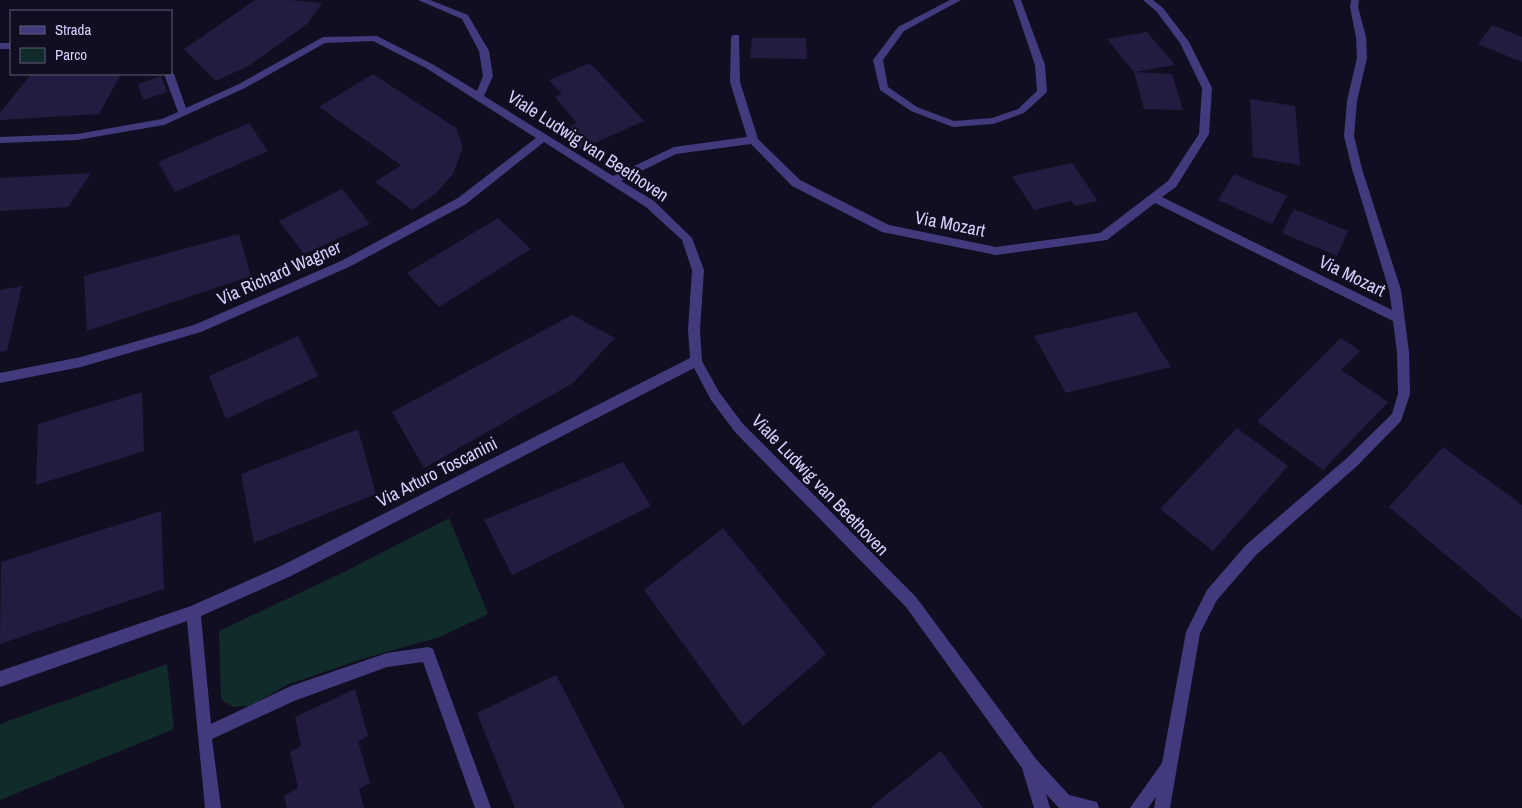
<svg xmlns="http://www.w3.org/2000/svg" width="1522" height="808" font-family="'Archivo Narrow',sans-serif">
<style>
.green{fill:#112a2a}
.building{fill:#241b41}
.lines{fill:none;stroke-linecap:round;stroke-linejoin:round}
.minor{fill:#413b7e;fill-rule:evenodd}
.labels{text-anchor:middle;stroke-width:5;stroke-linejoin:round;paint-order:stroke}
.street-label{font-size:18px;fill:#d7d0fd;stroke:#120e21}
</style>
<rect width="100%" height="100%" fill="#120e21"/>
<g class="green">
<path d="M449 518 488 614 440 637 362 659 287 685 250 706 234 707 221 700 219 631 344 572Z"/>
<path d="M167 664 174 729 0 800V724Z"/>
</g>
<g class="building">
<path d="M255 0H289L322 3 307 24 250 65 216 81 184 49Z"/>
<path d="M1492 25 1522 37V62L1478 44Z"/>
<path d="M1147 32 1175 65 1134 72 1107 39Z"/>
<path d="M752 38H806L807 59 750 58Z"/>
<path d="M590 63 644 121 581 149 564 129 577 123 555 97 562 94 549 80Z"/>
<path d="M1134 72 1172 74 1183 110 1144 109Z"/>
<path d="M31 74H121L99 114 0 120V113Z"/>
<path d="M373 74 456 128 463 147 453 174 436 193 413 210 375 182 401 165 319 107Z"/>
<path d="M161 76 167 92 143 100 138 84Z"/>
<path d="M1250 99 1295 106 1300 165 1253 157Z"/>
<path d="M249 123 268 151 175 192 158 162Z"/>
<path d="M1072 163 1098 201 1075 206 1071 201 1034 210 1012 176Z"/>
<path d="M91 173 68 207 0 211V178Z"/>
<path d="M1234 174 1287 196 1272 224 1218 200Z"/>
<path d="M342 189 370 224 304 254 279 221Z"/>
<path d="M1294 209 1348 231 1337 256 1282 233Z"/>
<path d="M498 218 531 249 439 307 407 273Z"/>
<path d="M239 234 251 276 87 331 84 276Z"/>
<path d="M22 286 7 351 0 352V290Z"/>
<path d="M1136 312 1171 367 1066 393 1034 336Z"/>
<path d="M572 315 615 338 573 383 424 468 392 412Z"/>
<path d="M298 336 318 376 226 419 209 376Z"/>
<path d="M1341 338 1360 351 1341 370 1388 402 1323 470 1257 421Z"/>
<path d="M142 392 144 451 36 485 38 424Z"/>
<path d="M1237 428 1288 466 1213 551 1160 509Z"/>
<path d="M358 429 376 494 254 543 241 474Z"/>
<path d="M1443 447 1522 505V619L1389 507Z"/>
<path d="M623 462 651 506 512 575 484 520Z"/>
<path d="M161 511 164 589 0 644 1 562Z"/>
<path d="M723 528 826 654 743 726 644 590Z"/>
<path d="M556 675 625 808H515L477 713Z"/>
<path d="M355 689 368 736 358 741 370 783 359 789 364 808H287L284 796 298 788 290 752 301 746 295 717Z"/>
<path d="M941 751 983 808H870Z"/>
</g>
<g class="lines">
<g class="minor">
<path d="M418 0H430L468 15 489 51 493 76 484 96 613 176 674 147 747 137 730 82 731 37 733 35H739L740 82 758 139 800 180 889 225 996 247 1100 233 1168 181 1199 134 1202 88 1180 43 1157 12 1143 0H1153L1163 8 1189 42 1212 88 1209 134 1176 187 1162 197 1392 310 1389 290 1352 169 1344 136 1347 101 1357 58 1356 37 1350 7 1351 0H1359L1358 7 1366 37 1367 58 1357 101 1354 136 1362 169 1401 290 1409 352 1410 394 1401 421 1357 466 1256 555 1217 600 1200 633 1170 808H1154L1156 797 1148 808H1130L1162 763 1186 632 1207 590 1246 545 1347 458 1392 414 1398 394 1397 352 1393 321 1155 203 1107 240 996 255 882 232 792 186 751 144 676 154 621 181 654 201 692 238 704 270 700 330 702 361 719 392 743 424 916 597 1036 759 1069 795 1097 802 1099 808H1059L1046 794 1050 808H1034L1022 768 906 607 735 432 711 400 694 368 291 576 201 616 211 724 291 686 387 653 428 647 433 649 491 808H475L423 662 387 667 294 701 212 739 221 808H205L187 621 0 687V671L191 606 281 566 690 358 688 330 692 270 682 240 646 207 544 142 466 204 349 267 201 332 81 367 0 383V373L81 357 194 325 341 261 458 198 536 138 426 68 373 41 325 43 245 88 164 125 77 140 0 143V137L77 134 162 119 178 112 164 74H171V72L174 74 186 108 239 84 323 37 377 36 432 64 477 91 483 76 479 51 462 19Z"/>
<path d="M950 0H961L904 31 883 60 888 87 917 107 954 121 992 118 1018 109 1037 91 1035 65 1013 0H1021L1045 65 1047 92 1024 113 993 124 953 127 911 111 880 90 873 60 898 27Z"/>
<rect x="0" y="43" width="11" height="6"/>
</g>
</g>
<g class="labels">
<g class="street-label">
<text transform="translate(588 146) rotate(33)" y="6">Viale Ludwig van Beethoven</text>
<text transform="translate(950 224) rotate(11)" y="6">Via Mozart</text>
<text transform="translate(279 273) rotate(-24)" y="6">Via Richard Wagner</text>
<text transform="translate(1352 276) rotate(26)" y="6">Via Mozart</text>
<text transform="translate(437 472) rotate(-27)" y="6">Via Arturo Toscanini</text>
<text transform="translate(820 485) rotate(46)" y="6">Viale Ludwig van Beethoven</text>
</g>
</g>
<rect x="10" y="10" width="162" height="65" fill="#120e21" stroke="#615c79"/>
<rect x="20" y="26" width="25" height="8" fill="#413b7e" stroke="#615c79"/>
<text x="55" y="35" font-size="15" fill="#d7d0fd">Strada</text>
<rect x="20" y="48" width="25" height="15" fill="#112a2a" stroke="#615c79"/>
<text x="55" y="60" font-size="15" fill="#d7d0fd">Parco</text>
</svg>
